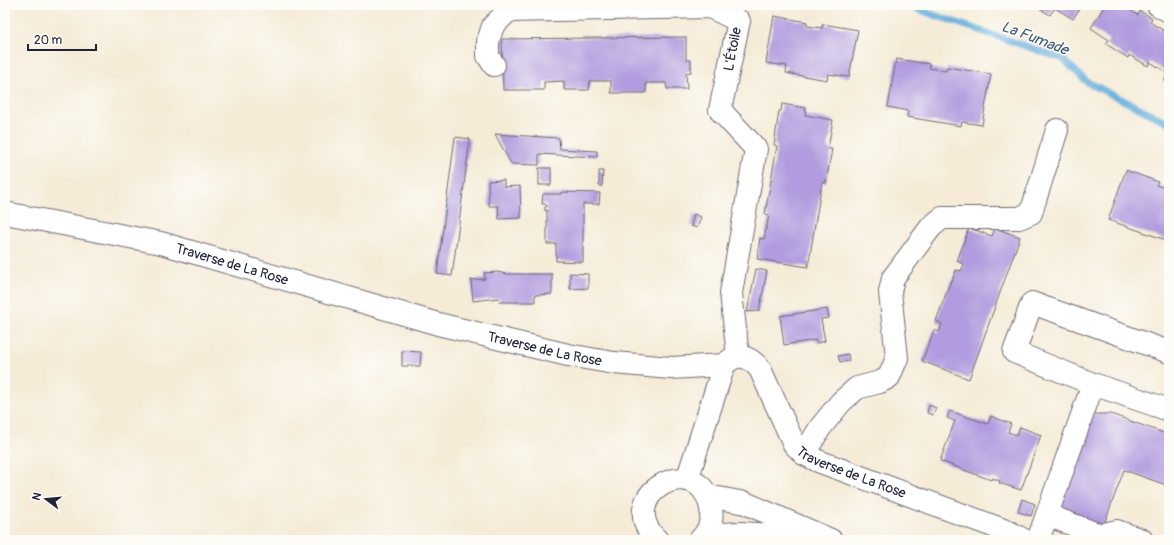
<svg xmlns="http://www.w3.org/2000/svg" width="1174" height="545" font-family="Pangolin,sans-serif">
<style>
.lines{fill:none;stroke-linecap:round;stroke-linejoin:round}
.stream{stroke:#64addc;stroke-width:7}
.building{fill:#b29cdf}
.minor-casing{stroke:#6c6872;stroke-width:24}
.minor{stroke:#fff;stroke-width:22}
.labels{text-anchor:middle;stroke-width:3;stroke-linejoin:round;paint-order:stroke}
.street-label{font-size:14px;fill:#22223b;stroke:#fdfcf7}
.water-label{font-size:15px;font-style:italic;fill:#3c5a7b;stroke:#fdfcf7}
</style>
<rect width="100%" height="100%" fill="#fdfcf7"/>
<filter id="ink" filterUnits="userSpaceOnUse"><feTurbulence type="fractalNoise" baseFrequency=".025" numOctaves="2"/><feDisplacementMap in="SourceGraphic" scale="8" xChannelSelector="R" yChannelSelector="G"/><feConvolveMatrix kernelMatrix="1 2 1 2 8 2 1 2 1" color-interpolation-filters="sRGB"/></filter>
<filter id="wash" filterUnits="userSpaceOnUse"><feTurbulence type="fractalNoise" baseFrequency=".012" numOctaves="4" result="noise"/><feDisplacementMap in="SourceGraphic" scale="16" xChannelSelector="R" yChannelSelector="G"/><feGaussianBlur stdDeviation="0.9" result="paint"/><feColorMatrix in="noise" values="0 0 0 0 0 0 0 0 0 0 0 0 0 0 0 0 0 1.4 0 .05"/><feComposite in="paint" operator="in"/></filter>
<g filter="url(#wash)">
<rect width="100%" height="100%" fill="#f5ebd7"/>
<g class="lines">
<path class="stream" d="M905 5 1063 59 1087 82 1169 123"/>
</g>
<g id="blocks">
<g class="building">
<path d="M1034 5H1082L1073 19 1055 8 1050 15Z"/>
<path d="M1105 5H1122L1138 15 1140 11 1152 18 1150 22 1169 34V84L1164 81 1168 73 1150 62 1148 66 1129 55 1128 58 1106 44 1109 40 1091 28Z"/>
<path d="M774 16 807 22V26L822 28 823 24 858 30 849 77 828 74 827 80 786 73 787 66 766 63Z"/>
<path d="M686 37V60H691V72L686 73 687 89H667L666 83H646V93H611V81H590L589 90H564V81L544 82V90H503L502 39Z"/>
<path d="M896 59 930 64 929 68 946 71 947 67 991 74 982 125 962 122 961 126 907 117 908 111 888 107Z"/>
<path d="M782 104 806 108 805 115 833 120 828 149H832L826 183 822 182 808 267 757 259 760 238 764 239 769 215 765 214 777 146 774 145 779 111H781Z"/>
<path d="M495 134 559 138 560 149 597 151V157L539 154V165L511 164Z"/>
<path d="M455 137 470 139 452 276 437 274Z"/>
<rect x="539" y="168" width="12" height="17"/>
<path d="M1126 170 1158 182 1156 185 1165 188 1167 185 1169 186V241L1108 220Z"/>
<path d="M599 171H603L602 186H599Z"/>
<path d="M504 180V187L520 186 521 218 499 219 498 206H489L488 181Z"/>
<path d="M561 192 600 193 599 204H583V262L556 261V244H547V210L545 211V207L547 206 545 204H542L543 194H561Z"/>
<path d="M694 214 701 217 697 228 691 226Z"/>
<path d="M969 228 992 236 995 228 1020 237 969 379 922 361 934 330 939 332 942 324 936 321 951 280 952 281 956 270 961 271 964 264 957 261Z"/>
<path d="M756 269 767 271 764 287 759 311 747 312Z"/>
<path d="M497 272 507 274H552V294L535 295V302H500L499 298 473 301 471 280 485 279 484 273Z"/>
<path d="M570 273 588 274V288L570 289Z"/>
<path d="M827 309 829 318 821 319 825 341 816 343V340L784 345 780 316Z"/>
<path d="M402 351 421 352 420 366H402Z"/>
<path d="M848 354 849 361 840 362 838 356Z"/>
<path d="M929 405 936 408 933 415 927 413Z"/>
<path d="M950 411 988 424 991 416 1011 424 1008 432 1017 435 1020 427 1041 435 1021 490 999 483 1000 481 992 478 991 480 940 461 955 421 947 418Z"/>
<path d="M1092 414H1111L1169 435V486L1124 470 1103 527 1057 511Z"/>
<path d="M1022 499 1035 504 1031 516 1018 512Z"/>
</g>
</g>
</g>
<g filter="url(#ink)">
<use href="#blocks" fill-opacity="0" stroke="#6c6872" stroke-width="1"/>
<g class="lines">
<defs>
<g id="minor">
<path d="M1158 5 1169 11"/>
<path d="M494 65 488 56V41L493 26 508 11 710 7 739 21 720 110 756 149 731 293 738 356"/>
<path id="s1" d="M5 213 161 243 438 324 568 355 614 363 670 368 724 365C737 352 748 355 760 369L794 444 804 454 818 461 1009 532 1024 540"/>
<path d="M1169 352 1032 303 1014 352 1093 384 1169 410"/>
<path d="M804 454 820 428 841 402 857 388 880 382 889 377 897 358 890 292 893 278 931 227 942 218H1019L1031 213 1057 130"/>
<path d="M687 480 724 365"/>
<path d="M708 496 745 503 831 540"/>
<path d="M1047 515 1100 535 1117 531 1142 540"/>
<path d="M705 535 740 533 809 537"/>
<path d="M657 540C612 497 695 449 710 504 714 518 710 530 700 540"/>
<path d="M1038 540 1093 384"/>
</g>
</defs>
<use href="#minor" class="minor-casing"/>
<use href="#minor" class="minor"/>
</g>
</g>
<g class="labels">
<g class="street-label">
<text transform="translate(732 49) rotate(-79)" y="5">L'Étoile</text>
<text dy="5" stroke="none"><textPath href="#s1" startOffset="233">Traverse de La Rose</textPath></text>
<text dy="5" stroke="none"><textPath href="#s1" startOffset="557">Traverse de La Rose</textPath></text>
<text dy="5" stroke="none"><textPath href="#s1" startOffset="928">Traverse de La Rose</textPath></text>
</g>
<g class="water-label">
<text transform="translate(1035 38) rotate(21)" y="5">La Fumade</text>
</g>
</g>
<rect width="1174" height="545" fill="none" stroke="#fdfcf7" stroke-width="20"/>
<g transform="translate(46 499) rotate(286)" stroke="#fdfcf7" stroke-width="3" paint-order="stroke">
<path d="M0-3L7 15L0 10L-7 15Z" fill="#22223b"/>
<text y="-6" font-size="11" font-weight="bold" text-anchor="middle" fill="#22223b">N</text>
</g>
<path d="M28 44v6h68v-6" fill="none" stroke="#22223b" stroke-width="2"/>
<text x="34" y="44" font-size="12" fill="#22223b" stroke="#fdfcf7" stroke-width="3" paint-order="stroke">20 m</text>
</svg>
